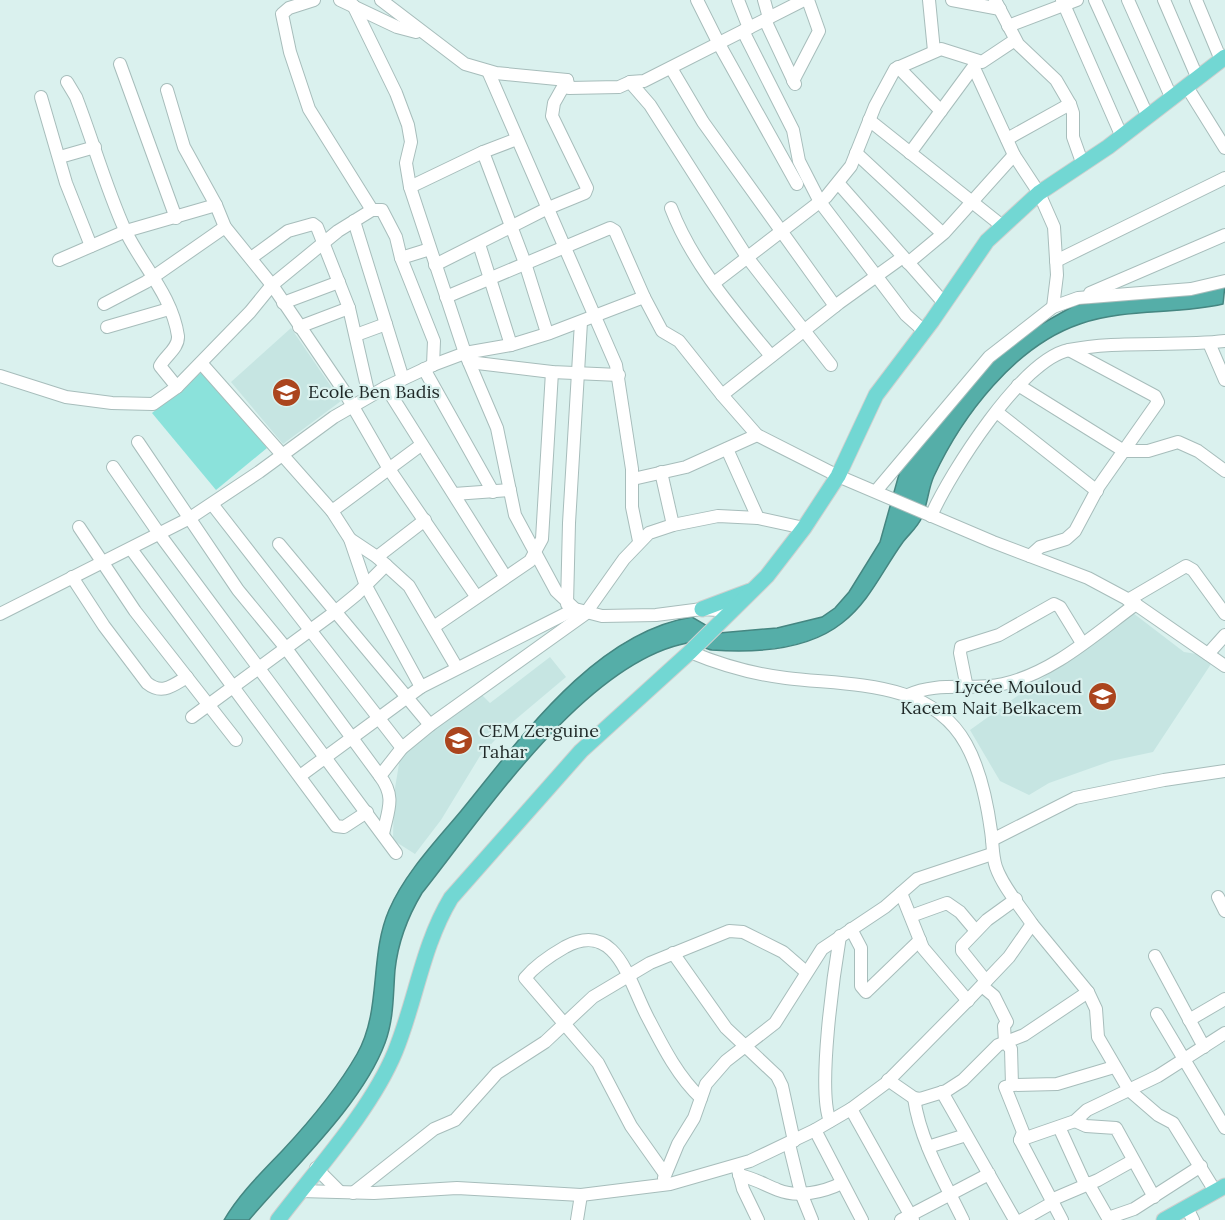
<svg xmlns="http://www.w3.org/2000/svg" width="1225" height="1220" font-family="Lora,serif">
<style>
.built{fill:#c6e5e2}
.green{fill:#8be2db}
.water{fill:#55aea8;stroke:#458681;stroke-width:1.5}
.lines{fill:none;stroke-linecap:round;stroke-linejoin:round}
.minor-casing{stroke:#a7bdbb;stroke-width:14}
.major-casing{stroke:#ced0cf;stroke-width:17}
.minor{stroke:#fff;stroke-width:12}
.major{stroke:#72d7d3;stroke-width:15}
.labels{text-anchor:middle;stroke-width:4.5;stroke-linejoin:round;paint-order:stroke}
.poi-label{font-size:18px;fill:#1f2827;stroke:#daf1ee;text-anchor:start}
</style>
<rect width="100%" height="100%" fill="#daf1ee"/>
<g class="built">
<path d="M291 328 341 401 283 444 231 382Z"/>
<path d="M1133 613 1184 652 1197 654 1211 664 1153 752 1111 761 1049 783 1029 795 1000 781 970 730Z"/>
<path d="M550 657 566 677 509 725 480 756 441 820 415 854 393 840 394 794 400 758 479 692 490 703Z"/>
</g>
<path class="green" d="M203 371 267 448 216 490 152 413Z"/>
<path class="water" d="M1225 285 1223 304C1177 315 1125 308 1080 324 1015 346 962 416 934 476 928 489 928 503 922 517 918 527 909 534 903 542 882 571 870 601 842 623 808 650 754 653 712 650 703 649 696 641 687 643 585 663 484 815 422 893 407 918 398 942 395 970 393 995 394 1019 385 1043 362 1105 292 1169 249 1220H224C239 1194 262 1172 282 1151 310 1121 337 1089 357 1054 382 1010 369 956 389 910 405 873 436 841 461 811 520 739 594 633 692 617L719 633 777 628 822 617 835 608 849 592 880 542 901 467 996 355 1038 326 1075 305Z"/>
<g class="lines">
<defs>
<g id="minor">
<path d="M314 0 289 8 282 14 290 52 309 109 372 210"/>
<path d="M340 0 397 27 416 32"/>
<path d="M381 0 465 64 496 73 567 80 569 88 619 87 630 82 644 81 804 0"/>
<path d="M697 0 719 44 797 184"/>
<path d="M738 0 749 28"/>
<path d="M764 0 769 18"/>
<path d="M929 0 934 51"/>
<path d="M952 0 1000 9"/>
<path d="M995 0 1018 44 1056 80 1070 104 1073 113V137L1083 165"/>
<path d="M1062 0 1122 137"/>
<path d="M1095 0 1148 117"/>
<path d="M1128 0 1172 99"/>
<path d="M1164 0 1198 79"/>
<path d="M1196 0 1221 60"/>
<path d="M353 5 396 93 408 125 411 142 406 163 410 187 465 353 497 428 515 515 556 591 575 609 602 616 656 615 702 609 733 611"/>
<path d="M765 20 795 84"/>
<path d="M1008 26 1077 0"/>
<path d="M743 31 793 130 799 161 820 202 906 315 924 331"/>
<path d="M120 64 176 218"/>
<path d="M898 67 941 111"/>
<path d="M671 68 703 122 835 306"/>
<path d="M974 68 1014 155 1039 193 1054 227 1057 275 1053 307"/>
<path d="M488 71 616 365 632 469V507L639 541"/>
<path d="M793 81 819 31 808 0"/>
<path d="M67 82 76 97C93 141 106 188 125 230 142 266 172 295 178 336 179 348 165 356 160 366L177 387"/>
<path d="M630 82 650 105 747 257 831 365"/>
<path d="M1187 87 1225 148"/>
<path d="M167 90 184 147 216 205 225 227 272 285 338 231 372 210H382L396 237 401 258 434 341 433 365"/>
<path d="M41 97 66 183 91 246"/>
<path d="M869 120 1001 225"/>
<path d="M1007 139 1070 104"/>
<path d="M483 152 525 263 547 333"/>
<path d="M856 153 942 233"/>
<path d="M910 153 977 62"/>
<path d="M60 157 95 147"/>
<path d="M839 184 944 303"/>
<path d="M410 187 483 152 517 139"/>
<path d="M671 208C692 263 733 310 771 356"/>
<path d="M354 221 403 379"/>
<path d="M479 244 511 345"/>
<path d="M251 258 288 231 313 224 317 227 349 308 369 396"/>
<path d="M401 258 430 249"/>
<path d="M59 260 126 231 216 205"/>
<path d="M1056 261 1225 178"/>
<path d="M908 263 944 233 1014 155"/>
<path d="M435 265 546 209 585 193 587 188 552 116 554 103 567 80"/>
<path d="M714 283 826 197 851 166 875 106 895 69 941 49 982 62 1015 40"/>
<path d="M272 285 344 391 389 469 476 596"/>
<path d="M1090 293 1225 235"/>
<path d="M446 297 610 228 615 231 644 297"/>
<path d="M283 303 339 282"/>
<path d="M104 304 146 282 225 227"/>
<path d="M107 327 169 309"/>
<path d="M299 327 349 308"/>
<path d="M356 335 386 324"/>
<path d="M1209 343 1225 380"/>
<path d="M469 362 552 372 619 375"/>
<path d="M201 363 332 511 350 539 366 586 421 687"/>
<path d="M424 369 493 492"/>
<path d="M0 376 66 397 112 403 153 404 177 387 250 312 272 285"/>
<path d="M1018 385 1124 451H1148L1178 442 1198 451 1225 471"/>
<path d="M386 387 505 576"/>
<path d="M722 395 839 303 903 257"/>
<path d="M998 413 1097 491"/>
<path d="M138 442 238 590 285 647 380 776"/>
<path d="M727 449 758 518"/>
<path d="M113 467 160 535 396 853"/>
<path d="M661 472 673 525"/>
<path d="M633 479 686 467 757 435"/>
<path d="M876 491 989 357 1053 307 1078 298 1191 289 1225 281"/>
<path d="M454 494 510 490"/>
<path d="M212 504 402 748"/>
<path d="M332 511 421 445"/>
<path d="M931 516C950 473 1022 359 1069 350 1116 340 1175 347 1225 341"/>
<path d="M79 527 135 611 236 740"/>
<path d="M350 539 377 557 409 586 457 668"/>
<path d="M279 544 430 725"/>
<path d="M131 549 336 826 344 827 367 812"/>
<path d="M1030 556 1040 547 1066 539 1075 531 1099 486 1158 402 1155 396 1069 350"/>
<path d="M377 557 425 520"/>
<path d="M72 577 104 626 147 683C162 695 172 686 187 677"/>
<path d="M1128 600 1186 566 1193 570 1225 614"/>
<path d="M567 604 569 523 581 322"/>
<path d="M0 614 190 518 259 472 334 417 386 387 433 365 465 353 511 345 550 333 644 297 662 331 679 341 722 395 757 435 838 476 993 542 1088 578 1131 601 1225 666"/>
<path d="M435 626 530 561 542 539 552 372"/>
<path d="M1208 654 1225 635"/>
<path d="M967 688 960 653 961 647 999 635 1054 604 1060 607 1082 643"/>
<path d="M908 695C938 681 971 691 1003 684 1053 673 1095 634 1136 604"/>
<path d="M192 717 335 612 357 594 386 565"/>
<path d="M300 776 421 687 575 609"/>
<path d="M383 834C388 810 396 797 380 776L402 748 430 725 585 614 624 559 649 533 673 525 718 516 758 518 804 528"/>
<path d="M992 840 1075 798 1164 780 1225 771"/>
<path d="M901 893 923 948 968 1001"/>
<path d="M1218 897 1225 911"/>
<path d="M911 916 947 903 960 912 976 931"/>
<path d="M1032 924 1088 992 1096 1009 1098 1037 1129 1090 1158 1115 1173 1123 1215 1191"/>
<path d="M851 929 861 948V986L866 992 920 940"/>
<path d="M673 953 726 1028 777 1076 782 1086 794 1141"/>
<path d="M1155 956 1204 1047"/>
<path d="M986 981 962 951V946L987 920 1016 899"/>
<path d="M982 986 994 996 1007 1022 1004 1026 1005 1042 1011 1049 1012 1085 1005 1087 1023 1132 1020 1140 1062 1220"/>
<path d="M1157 1014 1225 1128"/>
<path d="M1189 1020 1225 999"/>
<path d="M888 1080 914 1098 920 1099 946 1091 963 1080 998 1045 1024 1035 1088 992"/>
<path d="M1012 1085 1057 1084 1114 1067"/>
<path d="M942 1092 1015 1220"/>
<path d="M914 1098C920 1141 944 1181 963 1220"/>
<path d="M851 1109 913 1220"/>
<path d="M830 1121C817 1090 834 972 840 936"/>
<path d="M1075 1121 1086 1126 1116 1128 1154 1197"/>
<path d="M1059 1127 1085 1184"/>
<path d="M815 1130 862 1220"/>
<path d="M1020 1140 1075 1121 1087 1110 1158 1076 1225 1033"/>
<path d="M789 1144 801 1193 812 1220"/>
<path d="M928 1147 966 1135"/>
<path d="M316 1168 339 1191"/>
<path d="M738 1170 743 1189 758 1220"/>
<path d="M665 1174 631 1126 598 1063 525 978C535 966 551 955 565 947 617 919 629 983 648 1018 662 1045 678 1077 701 1098"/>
<path d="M739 1175C754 1178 765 1185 778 1190 798 1198 824 1192 842 1183"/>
<path d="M664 1178 678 1144 694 1118 706 1084 726 1061 775 1023 822 949 885 907 917 879 992 854"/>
<path d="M1088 1183 1108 1218 1134 1209 1201 1166"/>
<path d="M300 1191 374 1193 457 1188 581 1195 670 1184 750 1161 815 1130 851 1109 886 1083 970 998 1009 957 1032 924C1020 906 1003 887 996 867 992 855 993 843 991 831 987 802 980 769 966 744 930 679 849 686 786 678 753 674 721 665 690 652"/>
<path d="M353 1193 434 1129 455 1120 497 1073 545 1042 593 997 650 963 729 931 743 932 783 952 806 972"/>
<path d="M1051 1200 1098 1180 1132 1161"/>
<path d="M1187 1208 1193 1220"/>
<path d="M577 1220 581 1195"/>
<path d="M901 1220 989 1174"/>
<path d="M1022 1220 1052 1203"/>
</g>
<g id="major">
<path d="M702 609 750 591"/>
<path d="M278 1220C316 1170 371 1110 395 1052 416 1001 422 946 451 898L581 751 690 652 767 576 804 528 838 476 876 395 932 321 987 241 1039 193 1108 147 1225 57"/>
<path d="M1164 1220 1225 1186"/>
</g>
</defs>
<use href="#minor" class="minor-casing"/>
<use href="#major" class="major-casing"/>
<use href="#minor" class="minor"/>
<use href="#major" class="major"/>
</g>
<defs>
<symbol id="school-disc" viewBox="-11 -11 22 22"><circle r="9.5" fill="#ab451e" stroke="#daf1ee"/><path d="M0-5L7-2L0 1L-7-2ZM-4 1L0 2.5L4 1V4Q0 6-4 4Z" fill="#fff"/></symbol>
</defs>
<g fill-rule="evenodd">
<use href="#school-disc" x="270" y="376" width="33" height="33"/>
<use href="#school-disc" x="1086" y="680" width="33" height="33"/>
<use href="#school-disc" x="442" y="724" width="33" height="33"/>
</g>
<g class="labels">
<g class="poi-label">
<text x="308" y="398">Ecole Ben Badis</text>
<text x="1082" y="693" text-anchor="end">Lycée Mouloud<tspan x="1082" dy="21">Kacem Nait Belkacem</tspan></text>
<text x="479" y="737">CEM Zerguine<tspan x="479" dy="21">Tahar</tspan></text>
</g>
</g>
</svg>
